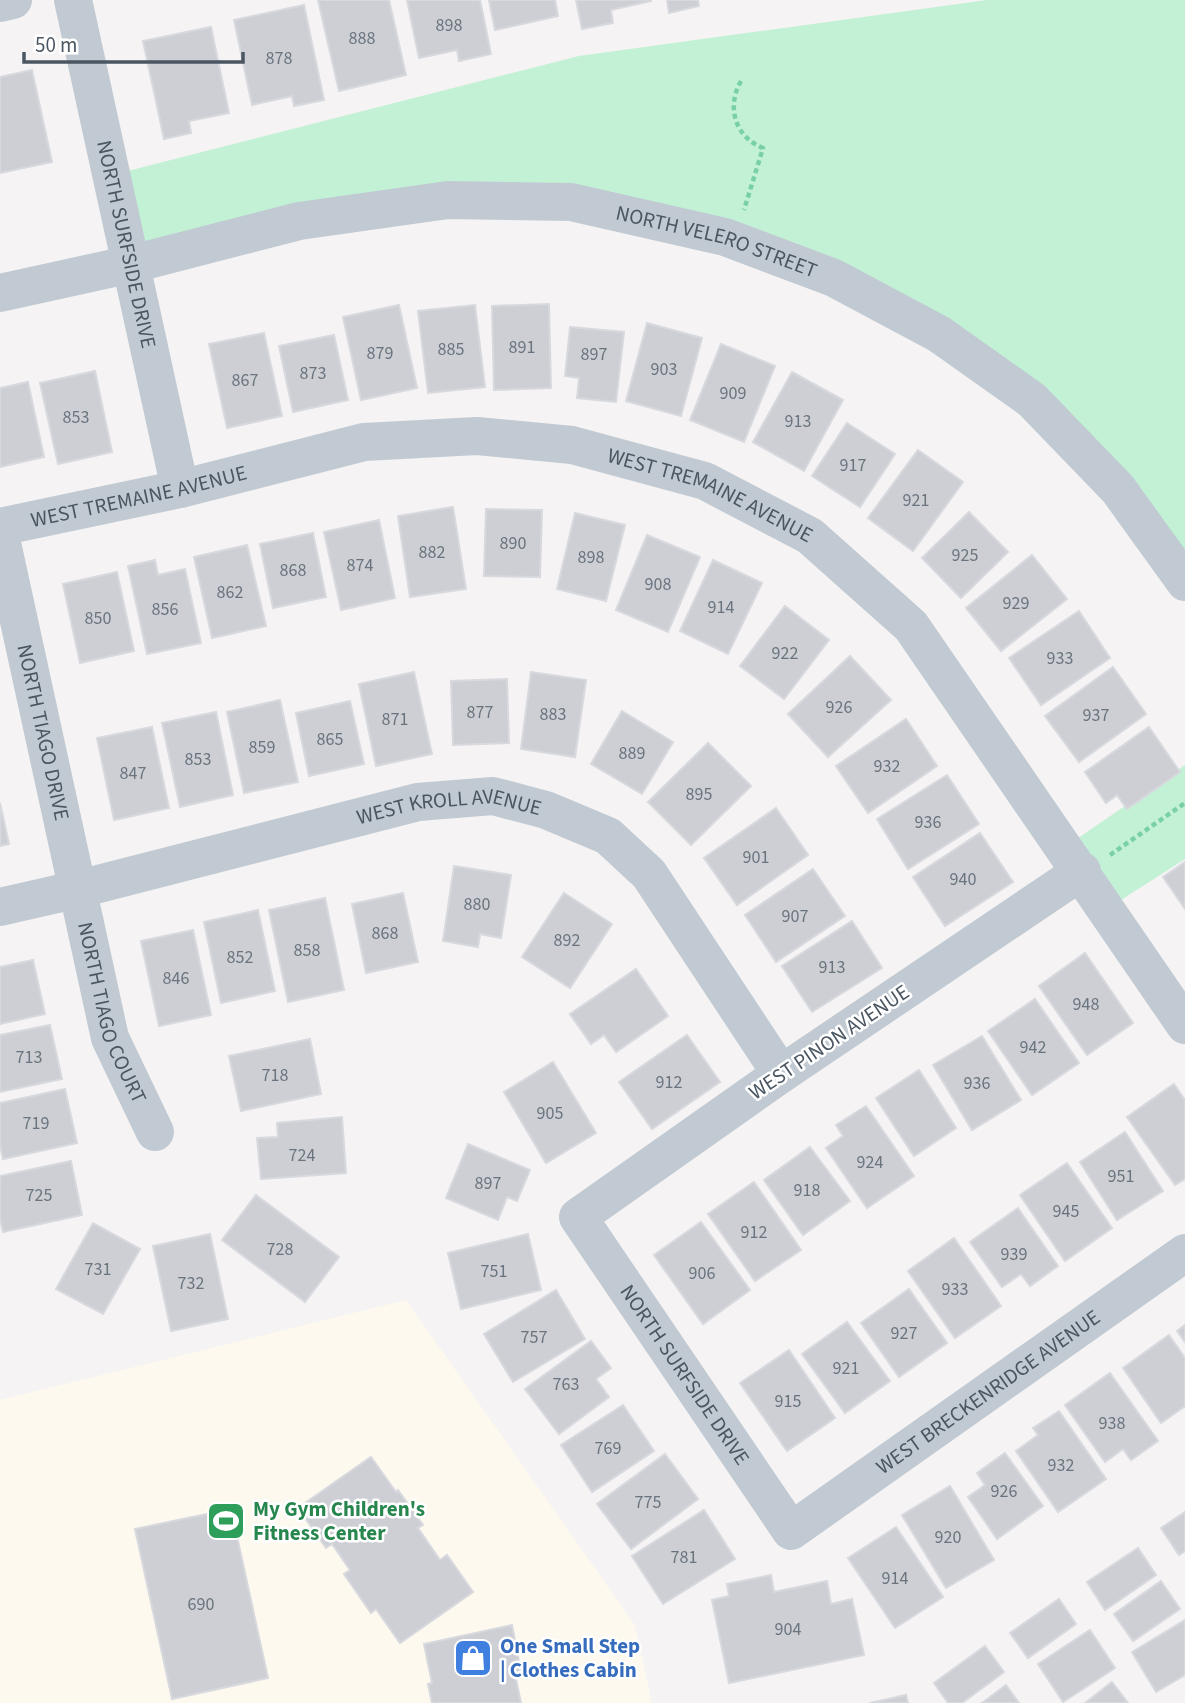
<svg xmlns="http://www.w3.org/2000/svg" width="1185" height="1703" font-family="'Source Sans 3',sans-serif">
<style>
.commercial{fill:#fdf9ef}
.green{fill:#c3f1d5}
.building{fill:#cdcfd5;stroke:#d7d9de;stroke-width:2}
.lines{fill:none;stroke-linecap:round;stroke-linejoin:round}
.path{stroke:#7ad0a6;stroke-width:4.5;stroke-dasharray:5 3.5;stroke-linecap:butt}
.minor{stroke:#c1cad2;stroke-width:38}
.labels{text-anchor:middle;stroke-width:5;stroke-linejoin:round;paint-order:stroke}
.number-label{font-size:18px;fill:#6b747e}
.street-label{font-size:21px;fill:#4a5661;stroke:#fff}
.leisure-label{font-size:21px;font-weight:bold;fill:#27864d;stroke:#fff;text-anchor:start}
.shop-label{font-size:21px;font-weight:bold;fill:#366cbe;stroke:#fff;text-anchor:start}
</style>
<rect width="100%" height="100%" fill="#f5f3f3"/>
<path class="commercial" d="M406 1300 635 1625 652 1703H0V1400Z"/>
<g class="green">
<path d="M987 0H1185V582L1032 400 734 241 448 200 132 264 112 175 579 56Z"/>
<path d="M1185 765V859L1107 909 1065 847Z"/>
</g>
<g class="building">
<path d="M318 0H389L406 75 339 91Z"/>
<path d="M407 0H480L491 54 459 61 457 50 419 58Z"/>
<path d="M489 0H555L558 16 495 30Z"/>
<path d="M576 0H651V1L611 10 613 23 582 29Z"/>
<path d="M667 0H698L699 6 669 13Z"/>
<path d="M304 5 324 100 294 106 292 96 252 105 234 20Z"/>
<path d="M211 27 229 113 189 121 191 133 164 139 143 41Z"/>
<path d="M32 70 52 162 0 173V77Z"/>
<path d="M549 304 551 388 494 390 492 306Z"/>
<path d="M399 305 417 388 361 400 343 317Z"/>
<path d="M475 305 485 387 428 393 418 311Z"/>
<path d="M647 323 702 338 681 416 626 401Z"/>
<path d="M570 327 624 332 616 402 577 398 579 378 565 376Z"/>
<path d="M264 333 282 416 227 428 209 344Z"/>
<path d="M334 335 348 400 293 412 279 346Z"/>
<path d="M721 344 775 366 744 442 690 420Z"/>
<path d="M95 371 112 452 58 464 40 383Z"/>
<path d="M792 372 843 400 804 471 753 442Z"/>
<path d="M28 382 44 457 0 467V388Z"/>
<path d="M847 423 895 454 860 507 812 476Z"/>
<path d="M918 450 963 482 913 551 868 518Z"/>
<path d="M453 507 466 589 410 597 398 516Z"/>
<path d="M486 509 542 510 540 577 484 576Z"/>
<path d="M969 512 1008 552 961 598 922 558Z"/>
<path d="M575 513 625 525 606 601 557 589Z"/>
<path d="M379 520 395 598 341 610 324 532Z"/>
<path d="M313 533 326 597 273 608 260 544Z"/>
<path d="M647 535 700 557 668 632 616 610Z"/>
<path d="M247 545 266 626 212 638 194 557Z"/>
<path d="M1032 555 1067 599 1001 651 966 608Z"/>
<path d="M155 560 158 575 185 569 201 643 147 654 128 566Z"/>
<path d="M713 560 762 583 728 654 680 631Z"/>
<path d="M117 572 134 651 80 663 63 584Z"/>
<path d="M785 606 829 640 784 699 740 666Z"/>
<path d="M1079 611 1110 658 1041 705 1009 658Z"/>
<path d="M850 656 891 700 828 757 788 714Z"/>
<path d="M1113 667 1146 714 1079 762 1045 716Z"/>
<path d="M414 672 432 754 376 766 359 684Z"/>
<path d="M531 672 586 680 575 757 521 749Z"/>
<path d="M507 679 509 743 453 745 451 681Z"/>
<path d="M280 700 298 782 244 793 227 712Z"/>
<path d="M350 701 364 764 309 776 296 713Z"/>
<path d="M622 711 673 742 642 794 591 764Z"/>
<path d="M216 712 233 795 180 807 162 723Z"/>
<path d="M906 719 937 766 868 813 836 766Z"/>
<path d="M152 727 169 808 114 820 97 738Z"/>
<path d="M1149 727 1180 772 1127 809 1117 795 1106 803 1085 772Z"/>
<path d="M708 743 751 786 691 845 648 802Z"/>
<path d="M947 775 979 824 908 869 877 819Z"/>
<path d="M0 803 9 844 0 846Z"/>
<path d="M776 808 808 855 737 905 704 858Z"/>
<path d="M980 833 1013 882 945 926 913 877Z"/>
<path d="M1185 862V909L1163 877Z"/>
<path d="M454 866 511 875 501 938 480 934 478 947 443 941Z"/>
<path d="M813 869 845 916 776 962 745 915Z"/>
<path d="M403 893 418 962 366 973 352 904Z"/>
<path d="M564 893 612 924 570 988 522 957Z"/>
<path d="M325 898 344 990 288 1002 269 910Z"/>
<path d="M258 910 275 991 221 1003 204 922Z"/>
<path d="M852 921 882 968 812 1012 782 966Z"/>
<path d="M193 930 211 1015 159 1026 141 941Z"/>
<path d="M1085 953 1133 1023 1087 1055 1039 986Z"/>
<path d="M33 960 45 1014 0 1024V967Z"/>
<path d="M636 969 668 1016 616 1052 604 1035 591 1044 570 1014Z"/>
<path d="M1035 999 1079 1063 1032 1095 988 1031Z"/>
<path d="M50 1025 62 1079 0 1092V1035Z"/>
<path d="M687 1035 720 1082 652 1129 619 1082Z"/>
<path d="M982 1036 1021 1100 972 1130 933 1065Z"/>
<path d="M310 1039 321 1094 241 1111 229 1056Z"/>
<path d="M553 1062 596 1133 546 1163 504 1092Z"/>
<path d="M919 1070 956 1128 914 1156 876 1098Z"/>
<path d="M1174 1084 1185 1100V1179L1175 1185 1127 1117Z"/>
<path d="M65 1089 77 1143 3 1159 0 1145V1103Z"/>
<path d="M866 1106 914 1176 867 1208 826 1148 843 1136 836 1125Z"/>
<path d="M342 1117 346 1173 261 1179 257 1138 278 1137 277 1123Z"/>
<path d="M1125 1132 1163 1191 1117 1220 1080 1162Z"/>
<path d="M468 1144 530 1170 517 1201 507 1197 498 1220 446 1198Z"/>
<path d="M810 1147 850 1201 803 1235 764 1180Z"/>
<path d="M71 1161 82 1215 3 1232 0 1219V1176Z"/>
<path d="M1067 1163 1112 1228 1065 1261 1020 1195Z"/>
<path d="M754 1182 801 1250 755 1281 708 1214Z"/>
<path d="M256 1195 339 1257 305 1302 222 1240Z"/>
<path d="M1018 1208 1058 1266 1030 1286 1021 1274 1002 1287 970 1242Z"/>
<path d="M701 1222 750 1290 703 1324 654 1255Z"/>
<path d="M93 1223 140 1249 103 1314 56 1289Z"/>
<path d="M210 1234 228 1319 171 1331 153 1246Z"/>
<path d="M528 1234 541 1290 461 1309 448 1253Z"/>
<path d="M954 1238 1001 1306 955 1338 908 1271Z"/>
<path d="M909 1289 947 1343 899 1377 861 1323Z"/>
<path d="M556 1290 585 1339 513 1382 484 1334Z"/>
<path d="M847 1322 890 1381 845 1413 802 1354Z"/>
<path d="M1185 1325V1342L1177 1331Z"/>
<path d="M1169 1335 1185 1358V1406L1161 1423 1123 1368Z"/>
<path d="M591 1341 611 1368 596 1379 609 1397 559 1434 525 1389Z"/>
<path d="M789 1350 835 1418 787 1451 740 1383Z"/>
<path d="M1110 1373 1158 1441 1131 1460 1123 1449 1105 1462 1065 1405Z"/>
<path d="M623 1405 654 1451 592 1492 561 1445Z"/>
<path d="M1059 1411 1106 1479 1058 1512 1016 1451 1038 1435 1033 1428Z"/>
<path d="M1005 1453 1043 1506 997 1539 968 1497 985 1485 977 1473Z"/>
<path d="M665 1454 698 1499 631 1549 597 1504Z"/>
<path d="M371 1457 396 1492 398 1490 423 1525 418 1528 440 1560 447 1555 473 1592 400 1643 376 1609 371 1613 344 1574 350 1570 332 1544 326 1548 298 1508Z"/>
<path d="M950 1486 994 1560 946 1588 902 1515Z"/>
<path d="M231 1509 268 1678 172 1699 135 1529Z"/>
<path d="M704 1510 735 1559 663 1604 632 1556Z"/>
<path d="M1185 1512V1551L1179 1555 1161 1528Z"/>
<path d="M896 1527 943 1597 895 1628 848 1558Z"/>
<path d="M1138 1548 1156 1575 1105 1610 1087 1582Z"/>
<path d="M771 1575 774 1592 827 1581 831 1604 852 1599 864 1655 729 1683 712 1600 729 1596 727 1584Z"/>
<path d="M1161 1581 1180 1609 1133 1641 1114 1614Z"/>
<path d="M1059 1599 1076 1624 1028 1658 1010 1633Z"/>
<path d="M1185 1620V1675L1156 1692 1132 1652Z"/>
<path d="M512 1625 521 1672 515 1674 521 1703H432L428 1684 432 1683 424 1644Z"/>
<path d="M1090 1630 1115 1668 1063 1702 1038 1664Z"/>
<path d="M985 1646 1004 1672 962 1703H948L934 1683Z"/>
<path d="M1112 1682 1128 1703H1085Z"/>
<path d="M1006 1685 1019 1703H982Z"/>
<path d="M906 1695 908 1703H870Z"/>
</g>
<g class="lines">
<g class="path">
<path d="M741 81C726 107 735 137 763 148L744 210"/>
<path d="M1110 855 1185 803"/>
</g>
<g class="minor">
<path id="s1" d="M73 0 180 489"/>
<path d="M0 3 13 0"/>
<path id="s2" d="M0 293 132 264 299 221 448 200 571 202 725 237 834 278 939 334 1032 400 1118 489 1185 582"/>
<path id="s3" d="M0 527 180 489 364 442 477 436 572 445 705 481 810 536 911 626 1185 1025"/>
<path id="s4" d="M0 534 110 1038 155 1132"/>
<path id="s5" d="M1082 871 781 1074 578 1217 791 1531 1185 1253"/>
<path id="s6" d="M0 907 79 889 418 802 493 796 546 810 608 836 649 874 781 1074"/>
</g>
</g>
<defs>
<symbol id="stadium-square" viewBox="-11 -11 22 22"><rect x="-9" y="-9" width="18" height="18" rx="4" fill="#2e9e5b" stroke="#fff"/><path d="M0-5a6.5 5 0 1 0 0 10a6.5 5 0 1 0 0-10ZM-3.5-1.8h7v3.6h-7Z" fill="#fff"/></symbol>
<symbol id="shop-square" viewBox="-11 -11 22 22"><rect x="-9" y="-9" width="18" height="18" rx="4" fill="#3f7fe0" stroke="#fff"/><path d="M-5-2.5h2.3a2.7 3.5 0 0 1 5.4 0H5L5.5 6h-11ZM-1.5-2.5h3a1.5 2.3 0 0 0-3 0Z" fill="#fff"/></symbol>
</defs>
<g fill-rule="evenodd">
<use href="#stadium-square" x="204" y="1499" width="44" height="44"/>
<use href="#shop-square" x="451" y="1636" width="44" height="44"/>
</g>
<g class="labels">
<g class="number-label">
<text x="449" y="31">898</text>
<text x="362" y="44">888</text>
<text x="279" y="64">878</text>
<text x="522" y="353">891</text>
<text x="451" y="355">885</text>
<text x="380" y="359">879</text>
<text x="594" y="360">897</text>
<text x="664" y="375">903</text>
<text x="313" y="379">873</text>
<text x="245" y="386">867</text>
<text x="733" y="399">909</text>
<text x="76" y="423">853</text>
<text x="798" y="427">913</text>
<text x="853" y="471">917</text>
<text x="916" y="506">921</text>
<text x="513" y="549">890</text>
<text x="432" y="558">882</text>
<text x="965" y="561">925</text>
<text x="591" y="563">898</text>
<text x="360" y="571">874</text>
<text x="293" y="576">868</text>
<text x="658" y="590">908</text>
<text x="230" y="598">862</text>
<text x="1016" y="609">929</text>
<text x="721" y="613">914</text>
<text x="165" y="615">856</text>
<text x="98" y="624">850</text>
<text x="785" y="659">922</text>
<text x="1060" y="664">933</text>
<text x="839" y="713">926</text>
<text x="480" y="718">877</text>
<text x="553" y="720">883</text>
<text x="1096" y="721">937</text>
<text x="395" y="725">871</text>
<text x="330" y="745">865</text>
<text x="262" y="753">859</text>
<text x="632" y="759">889</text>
<text x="198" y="765">853</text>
<text x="887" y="772">932</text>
<text x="133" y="779">847</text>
<text x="699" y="800">895</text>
<text x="928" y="828">936</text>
<text x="756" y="863">901</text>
<text x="963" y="885">940</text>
<text x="477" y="910">880</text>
<text x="795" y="922">907</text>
<text x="385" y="939">868</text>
<text x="567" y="946">892</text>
<text x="307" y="956">858</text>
<text x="240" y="963">852</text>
<text x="832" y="973">913</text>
<text x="176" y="984">846</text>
<text x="1086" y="1010">948</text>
<text x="1033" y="1053">942</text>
<text x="29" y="1063">713</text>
<text x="275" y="1081">718</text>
<text x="669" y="1088">912</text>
<text x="977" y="1089">936</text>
<text x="550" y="1119">905</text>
<text x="36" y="1129">719</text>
<text x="302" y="1161">724</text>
<text x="870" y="1168">924</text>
<text x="1121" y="1182">951</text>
<text x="488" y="1189">897</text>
<text x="807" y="1196">918</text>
<text x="39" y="1201">725</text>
<text x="1066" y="1217">945</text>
<text x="754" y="1238">912</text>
<text x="280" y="1255">728</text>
<text x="1014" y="1260">939</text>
<text x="98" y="1275">731</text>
<text x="494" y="1277">751</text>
<text x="702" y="1279">906</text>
<text x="191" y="1289">732</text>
<text x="955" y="1295">933</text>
<text x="904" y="1339">927</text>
<text x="534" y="1343">757</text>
<text x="846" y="1374">921</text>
<text x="566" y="1390">763</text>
<text x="788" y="1407">915</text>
<text x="1112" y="1429">938</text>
<text x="608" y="1454">769</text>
<text x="1061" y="1471">932</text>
<text x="1004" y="1497">926</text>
<text x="648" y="1508">775</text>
<text x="948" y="1543">920</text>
<text x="684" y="1563">781</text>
<text x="895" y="1584">914</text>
<text x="201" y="1610">690</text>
<text x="788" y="1635">904</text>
</g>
<g class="street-label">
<text dy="7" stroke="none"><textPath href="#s2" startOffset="732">NORTH VELERO STREET</textPath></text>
<text dy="7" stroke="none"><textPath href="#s1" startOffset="250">NORTH SURFSIDE DRIVE</textPath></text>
<text dy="7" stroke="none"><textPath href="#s3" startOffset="142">WEST TREMAINE AVENUE</textPath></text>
<text dy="7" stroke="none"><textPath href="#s3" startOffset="730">WEST TREMAINE AVENUE</textPath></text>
<text dy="7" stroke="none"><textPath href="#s4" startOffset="203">NORTH TIAGO DRIVE</textPath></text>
<text dy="7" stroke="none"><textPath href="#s6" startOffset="462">WEST KROLL AVENUE</textPath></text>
<text dy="7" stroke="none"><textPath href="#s4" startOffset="492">NORTH TIAGO COURT</textPath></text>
<text transform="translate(829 1042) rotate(-34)" y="7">WEST PINON AVENUE</text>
<text dy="7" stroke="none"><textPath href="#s5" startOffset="802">NORTH SURFSIDE DRIVE</textPath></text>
<text dy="7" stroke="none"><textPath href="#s5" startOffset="1232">WEST BRECKENRIDGE AVENUE</textPath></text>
</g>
<g class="leisure-label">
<text x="253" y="1516">My Gym Children's<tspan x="253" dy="24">Fitness Center</tspan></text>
</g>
<g class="shop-label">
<text x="500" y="1653">One Small Step<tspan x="500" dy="24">| Clothes Cabin</tspan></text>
</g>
</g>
<path d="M24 52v10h219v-10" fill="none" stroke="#4a5661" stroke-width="3.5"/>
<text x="35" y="52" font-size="21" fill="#4a5661" stroke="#ffffff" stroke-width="5" paint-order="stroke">50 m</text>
</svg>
